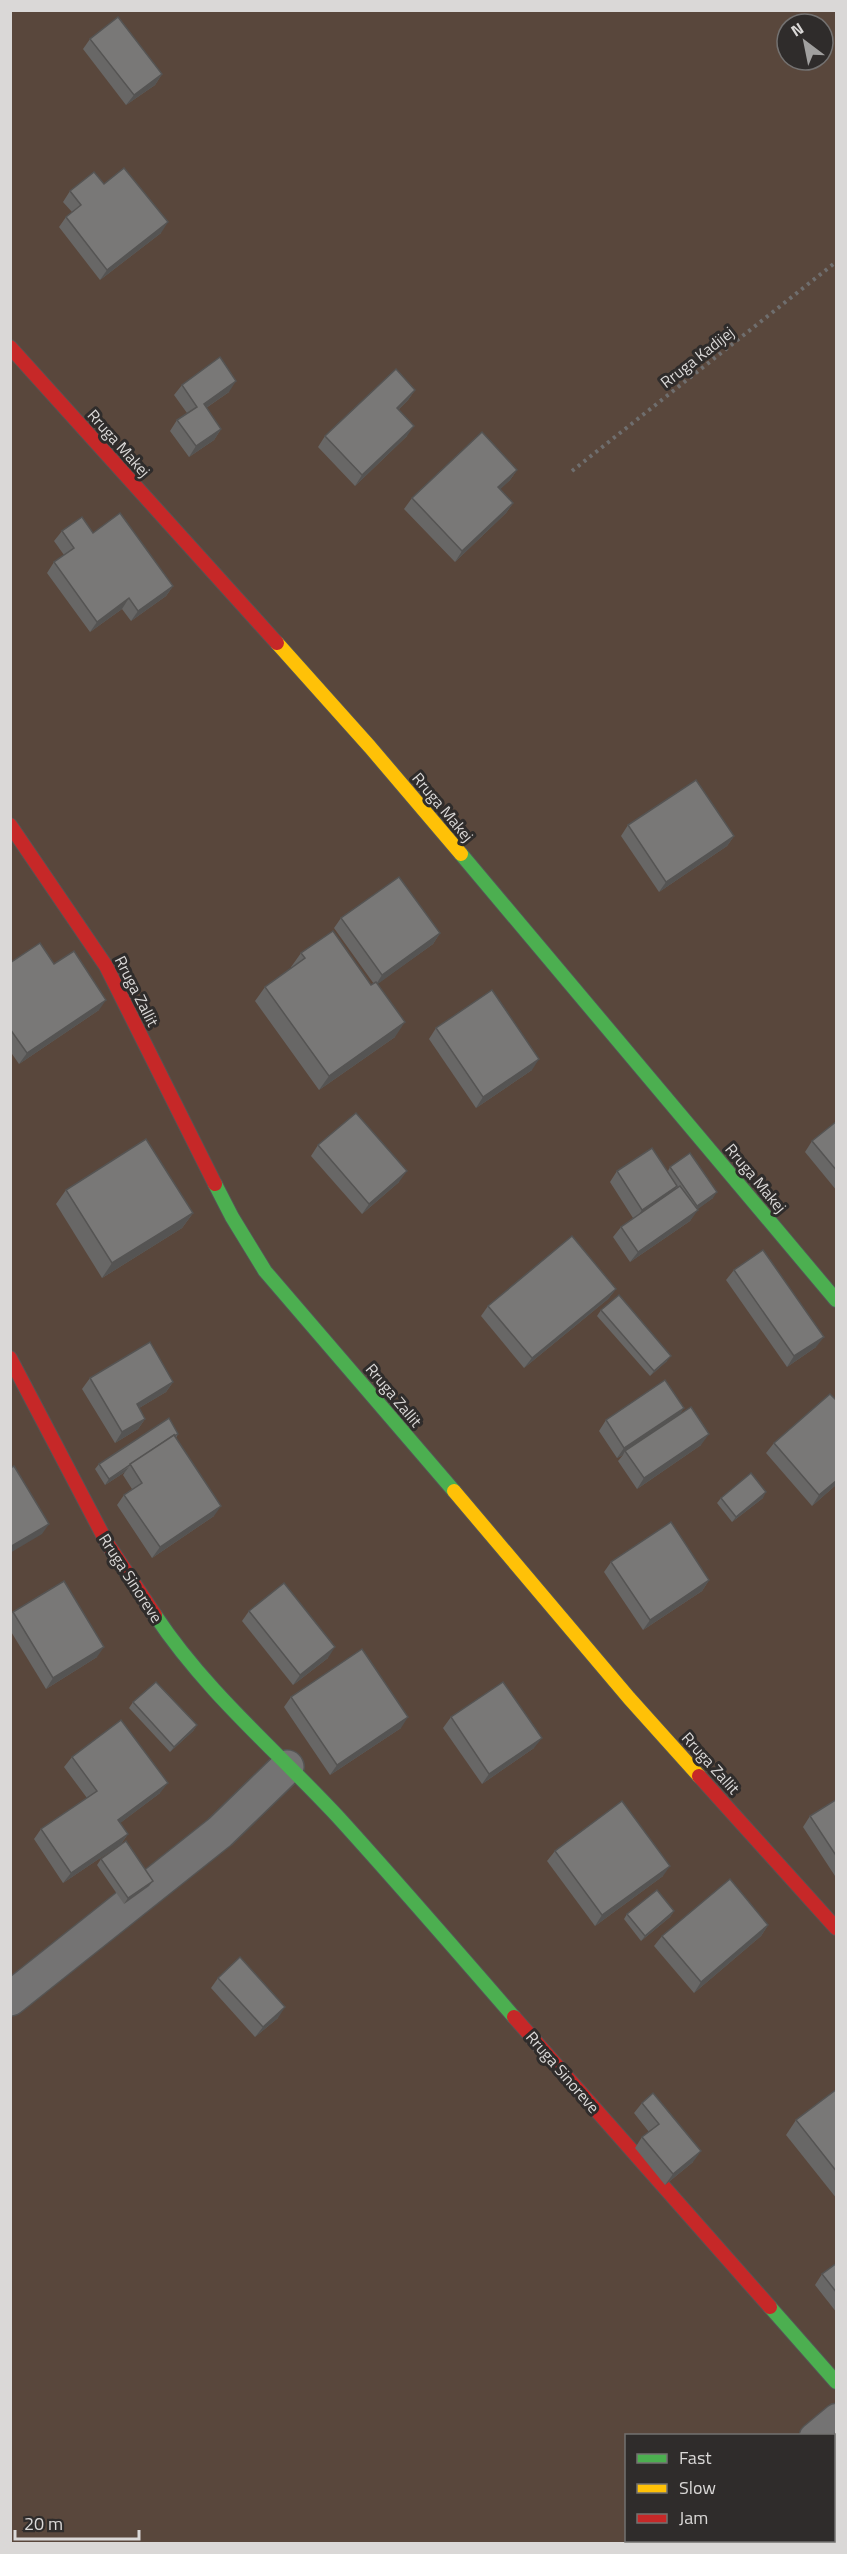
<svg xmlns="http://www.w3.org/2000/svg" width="847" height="2554" font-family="'Titillium Web',sans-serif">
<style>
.green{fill:#59473c;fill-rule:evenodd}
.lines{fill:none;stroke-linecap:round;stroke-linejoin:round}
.lane-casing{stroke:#555453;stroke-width:27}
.street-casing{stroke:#555453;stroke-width:36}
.fast-casing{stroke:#555453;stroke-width:16}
.slow-casing{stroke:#555453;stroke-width:16}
.jam-casing{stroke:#555453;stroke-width:16}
.path{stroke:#6f6e6e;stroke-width:4;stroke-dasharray:3 4.5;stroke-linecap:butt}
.lane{stroke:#747373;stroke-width:24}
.street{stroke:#747373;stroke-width:33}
.fast{stroke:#4caf50;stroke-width:14}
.slow{stroke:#ffc107;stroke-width:14}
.jam{stroke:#c62828;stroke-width:14}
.wall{fill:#686766}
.shaded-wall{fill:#555453}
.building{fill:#797877;stroke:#555453;stroke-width:1.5}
.labels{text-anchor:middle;stroke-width:6;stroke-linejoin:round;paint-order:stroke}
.street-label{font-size:16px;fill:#dad8d7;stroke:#2f2c2b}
</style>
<rect width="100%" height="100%" fill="#383736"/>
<path class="green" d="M11 11H836V2543L11 2544ZM787 24H823V60H787ZM626 2436H834V2540H626Z"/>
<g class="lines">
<defs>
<g id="lane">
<path d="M812 2436 836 2416"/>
<path d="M676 2544 679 2540"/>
</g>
<path id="street" d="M10 1999 220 1832 287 1767"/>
<g id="fast">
<path d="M461 854 836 1300"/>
<path d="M215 1184 232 1217 265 1271 454 1491"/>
<path d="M155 1615C206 1692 277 1751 339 1818 398 1883 456 1950 514 2017"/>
<path d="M770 2307 836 2382"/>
</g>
<g id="slow">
<path d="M277 643 370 747 461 854"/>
<path d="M454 1491 629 1698 699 1776"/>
</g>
<g id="jam">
<path d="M10 347 277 643"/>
<path d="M10 825 106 966 215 1184"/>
<path d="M10 1358 107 1543 155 1615"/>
<path d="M699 1776 836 1928"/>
<path d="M514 2017 770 2307"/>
</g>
</defs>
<use href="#lane" class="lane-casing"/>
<use href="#street" class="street-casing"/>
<use href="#fast" class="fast-casing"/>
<use href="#slow" class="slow-casing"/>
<use href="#jam" class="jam-casing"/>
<path class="path" d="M572 471 836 262"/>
<use href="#lane" class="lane"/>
<use href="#street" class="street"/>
<use href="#fast" class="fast"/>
<use href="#slow" class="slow"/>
<use href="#jam" class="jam"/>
</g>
<g class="wall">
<path d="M90 39 162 74 155 85 126 105 83 49Z"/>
<path d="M104 184 161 233 100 280 59 227 66 217 72 212 63 202 70 191Z"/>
<path d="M182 385 229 392 206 408 221 429 214 440 189 457 170 431 177 420 187 413 174 395Z"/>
<path d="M415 390 408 400 399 409 407 436 355 486 318 447 325 436Z"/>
<path d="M517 470 510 480 500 489 513 503 506 513 455 562 404 509 412 498Z"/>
<path d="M62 531 93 533 173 586 166 596 131 621 122 609 90 632 47 573 54 562 64 555 54 541Z"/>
<path d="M628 825 734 836 727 846 659 892 621 836Z"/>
<path d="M341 918 440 933 433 944 377 984 395 1037 319 1090 255 1001 265 987 291 968V967L301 953 371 985 374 984 334 928Z"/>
<path d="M10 963 99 1010 19 1064 10 1051Z"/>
<path d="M436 1028 532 1070 476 1108 429 1039Z"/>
<path d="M837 1121V1191L805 1152 812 1141Z"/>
<path d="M318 1145 399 1182 362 1214 311 1156Z"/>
<path d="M670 1167 713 1198 697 1209 690 1221 630 1262 613 1237 621 1227 633 1218 610 1182 617 1171H668Z"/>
<path d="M66 1190 193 1213 182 1228 102 1278 56 1204Z"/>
<path d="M734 1270 816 1347 787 1367 726 1280Z"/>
<path d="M616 1289 608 1299 524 1368 481 1316 488 1306Z"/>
<path d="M601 1310 667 1361 650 1376 597 1316Z"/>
<path d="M90 1378 173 1382 166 1392 139 1408 145 1419 138 1429 115 1443 82 1389Z"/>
<path d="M837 1401V1484L812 1506 766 1453 774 1443Z"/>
<path d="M684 1408 678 1416 701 1445 637 1489 618 1461 623 1455 617 1458 599 1431 606 1420Z"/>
<path d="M178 1434 176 1438 214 1516 152 1558 117 1505 124 1495 132 1489 123 1475 125 1472 105 1485 95 1469 99 1464Z"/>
<path d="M721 1498H763L732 1522 717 1503Z"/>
<path d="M611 1562 709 1580 702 1591 643 1630 604 1572Z"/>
<path d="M249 1611 328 1658 293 1685 242 1621Z"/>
<path d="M13 1612 97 1657 46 1689 10 1630V1616Z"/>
<path d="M291 1697 401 1728 330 1775 284 1707Z"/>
<path d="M133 1702 197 1725 193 1731 170 1752 129 1708Z"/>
<path d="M451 1717 534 1748 482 1784 443 1728Z"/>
<path d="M72 1757 160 1793 120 1823 128 1834 121 1844 63 1883 34 1839 41 1829 87 1798 64 1767Z"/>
<path d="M837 1799V1879L803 1827 810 1816Z"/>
<path d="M555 1851 663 1876 595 1926 547 1861Z"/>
<path d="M101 1859 149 1886 124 1904 97 1865Z"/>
<path d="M674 1911 670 1917 641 1941 624 1919 627 1914Z"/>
<path d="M768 1925 761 1936 694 1993 654 1946 662 1936Z"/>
<path d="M218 1978 278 2018 255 2037 211 1988Z"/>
<path d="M837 2089V2199L786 2135 796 2120Z"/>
<path d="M642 2103 693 2162 665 2185 635 2148 642 2137 649 2132 634 2113Z"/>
<path d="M837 2263V2313L815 2285 822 2274Z"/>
</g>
<g class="shaded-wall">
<path d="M162 74 155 85 126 105 134 95Z"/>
<path d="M168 222 161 233 100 280 107 270Z"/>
<path d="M236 381 229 392 197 414 204 404Z"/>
<path d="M415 390 408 400 390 418 397 408Z"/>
<path d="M414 426 407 436 355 486 362 475Z"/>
<path d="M221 429 214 440 189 457 196 446Z"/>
<path d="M517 470 510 480 491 498 498 487Z"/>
<path d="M513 503 506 513 455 562 462 551Z"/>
<path d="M173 586 166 596 131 621 138 611Z"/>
<path d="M129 598 122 609 90 632 97 622Z"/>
<path d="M734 836 727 846 659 892 666 882Z"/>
<path d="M440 933 433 944 375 986 382 975Z"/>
<path d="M106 1000 99 1010 19 1064 27 1053Z"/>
<path d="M405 1022 395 1037 319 1090 329 1076Z"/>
<path d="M539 1059 532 1070 476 1108 483 1097Z"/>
<path d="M407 1171 399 1182 362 1214 369 1204Z"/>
<path d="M677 1186 670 1196 635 1220 642 1210Z"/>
<path d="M717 1192 713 1198 694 1212 697 1206Z"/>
<path d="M698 1210 690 1221 630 1262 638 1252Z"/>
<path d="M193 1213 182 1228 102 1278 112 1263Z"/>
<path d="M616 1289 608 1299 524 1368 532 1358Z"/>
<path d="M824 1337 816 1347 787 1367 794 1356Z"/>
<path d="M671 1356 667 1361 650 1376 654 1371Z"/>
<path d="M173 1382 166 1392 129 1414 137 1404Z"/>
<path d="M684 1408 677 1418 625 1451 623 1455 617 1458 624 1448Z"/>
<path d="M145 1419 138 1429 115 1443 122 1432Z"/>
<path d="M709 1434 701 1445 637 1489 644 1478Z"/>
<path d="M129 1467 125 1472 105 1485 109 1479Z"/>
<path d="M837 1480V1484L812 1506 819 1495Z"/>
<path d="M766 1492 763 1498 732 1522 736 1517Z"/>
<path d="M221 1506 214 1516 152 1558 160 1547Z"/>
<path d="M49 1524 42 1534 10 1553V1547Z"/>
<path d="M709 1580 702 1591 643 1630 650 1620Z"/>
<path d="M104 1647 97 1657 46 1689 53 1678Z"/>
<path d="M335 1647 328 1658 293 1685 300 1675Z"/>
<path d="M408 1717 401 1728 330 1775 337 1765Z"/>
<path d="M197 1725 193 1731 170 1752 174 1747Z"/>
<path d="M542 1738 534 1748 482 1784 489 1774Z"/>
<path d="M168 1783 160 1793 111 1830 118 1820Z"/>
<path d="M128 1834 121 1844 63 1883 71 1873Z"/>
<path d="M670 1866 663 1876 595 1926 602 1915Z"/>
<path d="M153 1881 149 1886 124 1904 128 1898Z"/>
<path d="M674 1911 670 1917 641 1941 645 1936Z"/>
<path d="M768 1925 761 1936 694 1993 701 1982Z"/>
<path d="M285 2007 278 2018 255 2037 263 2027Z"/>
<path d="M701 2151 693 2162 665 2185 673 2174Z"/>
</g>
<g class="building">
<path d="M118 17 162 74 134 95 90 39Z"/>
<path d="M124 168 168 222 107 270 66 217 81 205 70 191 94 172 104 184Z"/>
<path d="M220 357 236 381 204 404 221 429 196 446 177 420 197 407 182 385Z"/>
<path d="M396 369 415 390 397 408 414 426 362 475 325 436Z"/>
<path d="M482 432 517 470 498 487 513 503 462 551 412 498Z"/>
<path d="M120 513 173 586 138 611 129 598 97 622 54 562 74 548 62 531 82 517 93 533Z"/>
<path d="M696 780 734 836 666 882 628 825Z"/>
<path d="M399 877 440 933 382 975 341 918Z"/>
<path d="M333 931 371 985 376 982 405 1022 329 1076 265 987 305 958 301 953Z"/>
<path d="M40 943 54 964 74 951 106 1000 27 1053 10 1029V963Z"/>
<path d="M492 990 539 1059 483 1097 436 1028Z"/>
<path d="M356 1113 407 1171 369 1204 318 1145Z"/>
<path d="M837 1121V1171L812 1141Z"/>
<path d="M146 1139 193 1213 112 1263 66 1190Z"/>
<path d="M652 1148 677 1186 642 1210 617 1171Z"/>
<path d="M690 1153 717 1192 697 1206 670 1167Z"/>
<path d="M680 1186 698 1210 638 1252 621 1227Z"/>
<path d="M572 1236 616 1289 532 1358 488 1306Z"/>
<path d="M763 1250 824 1337 794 1356 734 1270Z"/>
<path d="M619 1295 671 1356 654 1371 601 1310Z"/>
<path d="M150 1342 173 1382 137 1404 145 1419 122 1432 90 1378Z"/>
<path d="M665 1380 684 1408 624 1448 606 1420Z"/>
<path d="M830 1394 837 1401V1480L819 1495 774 1443Z"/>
<path d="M691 1407 709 1434 644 1478 625 1451Z"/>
<path d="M169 1418 178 1434 174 1436V1435L109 1479 99 1464Z"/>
<path d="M174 1435 221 1506 160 1547 124 1495 142 1483 130 1464Z"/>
<path d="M14 1466 49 1524 10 1547V1468Z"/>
<path d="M751 1473 766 1492 736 1517 721 1498Z"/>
<path d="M671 1522 709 1580 650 1620 611 1562Z"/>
<path d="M64 1581 104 1647 53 1678 13 1612Z"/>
<path d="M284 1583 335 1647 300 1675 249 1611Z"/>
<path d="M362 1649 408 1717 337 1765 291 1697Z"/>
<path d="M156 1682 197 1725 174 1747 133 1702Z"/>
<path d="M503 1682 542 1738 489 1774 451 1717Z"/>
<path d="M121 1720 168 1783 118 1820 128 1834 71 1873 41 1829 97 1791 72 1757Z"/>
<path d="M837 1799V1857L810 1816Z"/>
<path d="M622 1801 670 1866 602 1915 555 1851Z"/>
<path d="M126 1841 153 1881 128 1898 101 1859Z"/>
<path d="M730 1879 768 1925 701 1982 662 1936Z"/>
<path d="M657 1890 674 1911 645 1936 627 1914Z"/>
<path d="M240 1957 285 2007 263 2027 218 1978Z"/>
<path d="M837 2089V2172L796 2120Z"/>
<path d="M653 2093 701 2151 673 2174 642 2137 659 2124 642 2103Z"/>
<path d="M837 2263V2293L822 2274Z"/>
</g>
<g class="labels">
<g class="street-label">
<text transform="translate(697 357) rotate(-38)" y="6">Rruga Kadijej</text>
<text transform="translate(119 443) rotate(48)" y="6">Rruga Makej</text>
<text transform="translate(443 807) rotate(50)" y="6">Rruga Makej</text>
<text transform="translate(137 991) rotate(63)" y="6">Rruga Zallit</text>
<text transform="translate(756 1178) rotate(50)" y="6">Rruga Makej</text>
<text transform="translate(394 1395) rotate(50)" y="6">Rruga Zallit</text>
<text transform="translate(131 1578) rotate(57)" y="6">Rruga Sinoreve</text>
<text transform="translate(711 1763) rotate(48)" y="6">Rruga Zallit</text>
<text transform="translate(563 2072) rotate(49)" y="6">Rruga Sinoreve</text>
</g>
</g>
<rect width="847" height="2554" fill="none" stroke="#dad8d7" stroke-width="24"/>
<rect x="625" y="2434" width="210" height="108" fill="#2f2c2b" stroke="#737170" stroke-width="1.5"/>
<rect x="637" y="2454" width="30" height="9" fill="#4caf50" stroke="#737170" stroke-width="1.5"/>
<text x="679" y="2464" font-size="18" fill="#dad8d7">Fast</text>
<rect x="637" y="2484" width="30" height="9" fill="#ffc107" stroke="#737170" stroke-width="1.5"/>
<text x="679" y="2494" font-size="18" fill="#dad8d7">Slow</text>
<rect x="637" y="2514" width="30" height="9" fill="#c62828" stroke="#737170" stroke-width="1.5"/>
<text x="679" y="2524" font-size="18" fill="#dad8d7">Jam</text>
<g transform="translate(805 42) rotate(328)"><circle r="28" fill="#2f2c2b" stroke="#737170" stroke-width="1.5"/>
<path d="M0-4.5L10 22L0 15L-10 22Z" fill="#a1a09f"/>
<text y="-9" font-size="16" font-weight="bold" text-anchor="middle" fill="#dad8d7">N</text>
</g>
<path d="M15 2530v9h124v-9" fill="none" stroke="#dad8d7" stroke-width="3"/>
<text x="24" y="2530" font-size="18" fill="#dad8d7" stroke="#2f2c2b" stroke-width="4.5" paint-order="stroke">20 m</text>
</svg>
